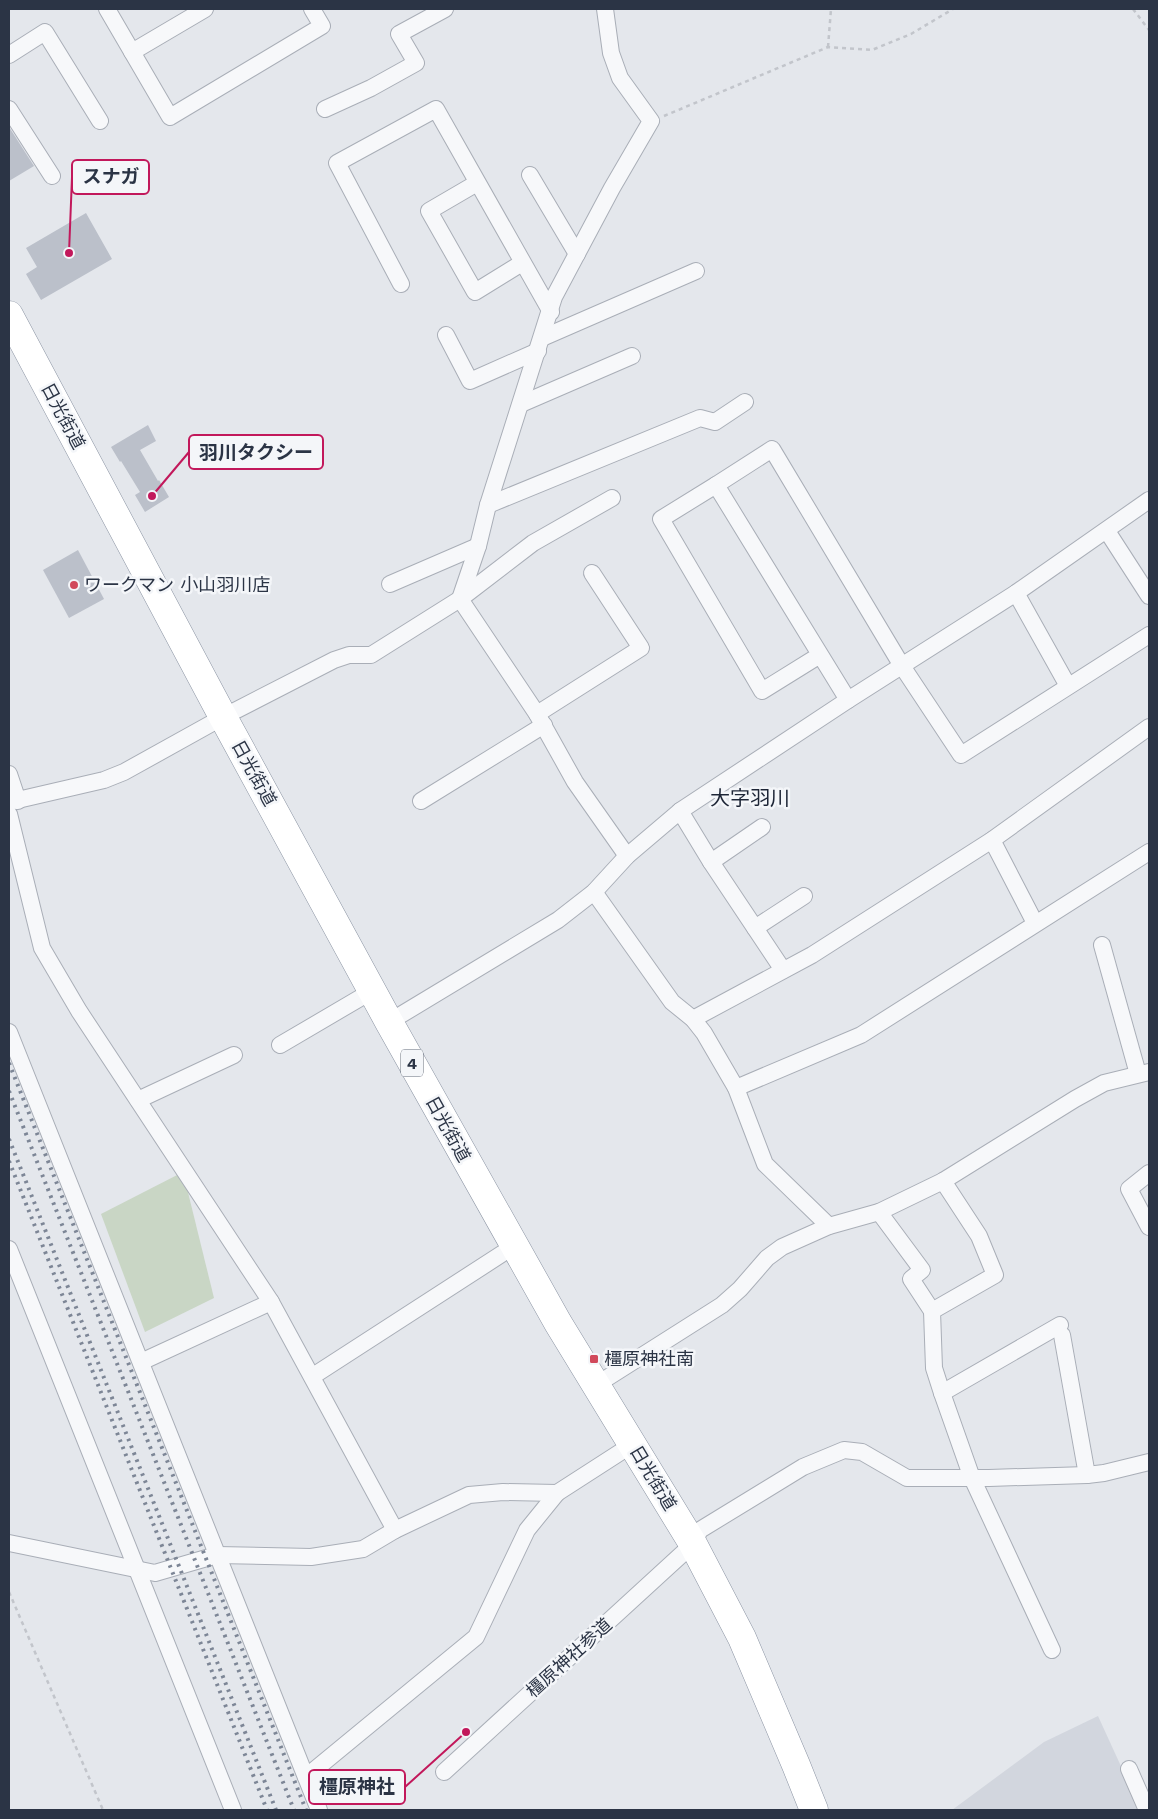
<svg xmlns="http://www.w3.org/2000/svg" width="1158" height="1819" font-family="'Work Sans','Noto Sans JP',sans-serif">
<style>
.built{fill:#d2d6de}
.green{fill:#c9d6c5}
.building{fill:#bbc0ca}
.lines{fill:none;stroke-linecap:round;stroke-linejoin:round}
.street-casing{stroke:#a9aeb7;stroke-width:18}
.highway-casing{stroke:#8b94a3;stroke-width:29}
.path{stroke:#c2c5cb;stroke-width:2.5;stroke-dasharray:4 4;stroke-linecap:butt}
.street{stroke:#f7f8fa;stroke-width:16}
.highway{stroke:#fff;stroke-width:28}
.rail{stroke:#7d8696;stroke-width:4;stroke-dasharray:2.5 5;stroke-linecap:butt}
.poi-dot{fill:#d1495b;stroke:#f4f6f9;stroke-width:2}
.labels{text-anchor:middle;stroke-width:5;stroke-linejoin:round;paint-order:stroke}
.shield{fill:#f4f6f9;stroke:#676e7b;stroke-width:1}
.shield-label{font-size:16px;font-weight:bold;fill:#2b3445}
.street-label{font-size:18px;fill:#2b3445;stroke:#f4f6f9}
.poi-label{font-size:18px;fill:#2b3445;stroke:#f4f6f9;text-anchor:start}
.quarter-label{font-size:20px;fill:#1d2536;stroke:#f4f6f9}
.leader{fill:none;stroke:#c2185b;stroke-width:2}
.callout-dot{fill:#c2185b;stroke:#f4f6f9;stroke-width:2}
.callout{fill:#f4f6f9;stroke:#c2185b;stroke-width:2}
.callout-label{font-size:19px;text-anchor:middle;font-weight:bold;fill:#2b3445}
</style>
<rect width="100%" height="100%" fill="#e4e7ec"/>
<path class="built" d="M1098 1716 1141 1810H952L1044 1742Z"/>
<path class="green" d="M183 1172 214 1298 145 1332 101 1214Z"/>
<g class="building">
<path d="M9 127 34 166 9 181Z"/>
<path d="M86 213 112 259 41 300 26 274 37 267 26 248Z"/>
<path d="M148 425 156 441 140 450 158 481 159 480 169 497 145 512 135 495 140 492 121 461 120 462 111 447Z"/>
<path d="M78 550 104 599 69 618 43 570Z"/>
</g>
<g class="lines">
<defs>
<g id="street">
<path d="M107 9 170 117 322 26 312 9"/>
<path d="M132 52 205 9"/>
<path d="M9 55 45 32 100 121"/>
<path d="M9 109 52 176"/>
<path d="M325 109 371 88 416 63 399 34 445 9"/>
<path d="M530 175 577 254"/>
<path d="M477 183 429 211 475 292 522 263"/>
<path d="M401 284 337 163 436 109 551 312"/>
<path d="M446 335 470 381 538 351"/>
<path d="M542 338 696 271"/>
<path d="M521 404 632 356"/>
<path d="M716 485 772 449 902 666 961 755 1149 635"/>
<path d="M488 505 700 418 715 422 745 402"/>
<path d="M1107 531 1149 596"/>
<path d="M390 584 478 546"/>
<path d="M1016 593 1068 686"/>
<path d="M460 599 478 546 488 505 554 297 612 188 651 121 620 78 611 53 605 9"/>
<path d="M460 599 537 714 575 782 627 856"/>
<path d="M820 655 762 691 661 519 716 485 848 700"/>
<path d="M537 714 641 648 592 573"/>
<path d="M9 774 18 801"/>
<path d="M421 801 544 725"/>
<path d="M9 802 104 780 124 772 223 717 334 660 349 655H371L460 599 533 543 612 498"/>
<path d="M680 811 711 862 783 970"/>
<path d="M9 814 42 948 79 1011 271 1302 395 1530"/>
<path d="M992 840 1035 923"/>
<path d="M711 862 762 827"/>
<path d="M594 892 672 1002 693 1019 704 1033 736 1088 765 1164 829 1226"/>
<path d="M755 928 804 896"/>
<path d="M1102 945 1138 1074"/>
<path d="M693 1019 812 955 992 840 1149 727"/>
<path d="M389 1022 558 920 594 892 627 856 680 811 848 700 1016 593 1149 500"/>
<path d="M9 1032 319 1810"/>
<path d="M280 1045 372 991"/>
<path d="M736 1088 861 1035 1149 852"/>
<path d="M138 1100 234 1055"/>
<path d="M1149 1173 1129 1189 1149 1227"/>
<path d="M943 1181 979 1236 995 1275 932 1311 934 1368 942 1393 972 1478 1052 1650"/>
<path d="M879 1212 922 1270 911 1279 932 1311"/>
<path d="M9 1249 233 1810"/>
<path d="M1062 1335 1087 1475"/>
<path d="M141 1362 271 1302"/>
<path d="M313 1376 514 1246"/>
<path d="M596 1385 722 1305 740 1289 767 1258 782 1247 829 1226 879 1212 943 1181 1075 1099 1104 1083 1149 1072"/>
<path d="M942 1393 1060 1325"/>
<path d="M9 1543 155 1573 217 1555 311 1557 363 1549 395 1530 469 1495 503 1492 557 1493 633 1444"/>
<path d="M1129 1769 1147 1810"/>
<path d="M444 1772 693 1544 700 1530 803 1467 844 1450 862 1452 907 1478H989L1087 1475 1104 1473 1149 1462"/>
<path d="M306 1777 476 1637 527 1530 557 1493"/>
</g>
<path id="highway" d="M9 315 223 717 389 1022 558 1323 693 1544 742 1638 796 1765 814 1810"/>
</defs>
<use href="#street" class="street-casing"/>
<use href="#highway" class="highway-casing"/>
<g class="path">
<path d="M1133 9 1149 30"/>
<path d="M828 47 831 9"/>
<path d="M664 116 828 47 872 50 911 34 953 9"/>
<path d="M9 1592 103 1810"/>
</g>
<use href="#street" class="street"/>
<use href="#highway" class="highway"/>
<g class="rail">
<path d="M9 1063 306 1810"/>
<path d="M9 1091 294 1810"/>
<path d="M9 1139 276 1810"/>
<path d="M9 1161 267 1810"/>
</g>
</g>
<g class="poi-dot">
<circle cx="74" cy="585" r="5"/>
<rect x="589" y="1354" width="10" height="10" rx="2.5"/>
</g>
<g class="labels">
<rect class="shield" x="401" y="1049.5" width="22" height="27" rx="4"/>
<g class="shield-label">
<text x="412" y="1069">4</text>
</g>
<g class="street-label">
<text transform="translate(63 416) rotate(62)" y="6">日光街道</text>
<text transform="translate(254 773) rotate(61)" y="6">日光街道</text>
<text transform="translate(448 1129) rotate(61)" y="6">日光街道</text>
<text transform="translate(653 1478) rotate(59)" y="6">日光街道</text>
<text transform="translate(569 1658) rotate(-42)" y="6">橿原神社参道</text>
</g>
<g class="poi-label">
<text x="84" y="591">ワークマン 小山羽川店</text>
<text x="604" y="1365">橿原神社南</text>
</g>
<g class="quarter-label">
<text x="750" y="805">大字羽川</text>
</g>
</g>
<path class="leader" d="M69 253L72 177M152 496L189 452M466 1732L405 1787"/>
<g class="callout-dot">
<circle cx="69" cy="253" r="5"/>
<circle cx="152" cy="496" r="5"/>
<circle cx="466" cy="1732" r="5"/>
</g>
<g class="callout">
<rect x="72" y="160" width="77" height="34" rx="5"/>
<rect x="189" y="435" width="134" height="34" rx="5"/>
<rect x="309" y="1770" width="96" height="34" rx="5"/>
</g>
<g class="callout-label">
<text x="111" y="183">スナガ</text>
<text x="256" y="459">羽川タクシー</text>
<text x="357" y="1793">橿原神社</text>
</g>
<rect width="1158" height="1819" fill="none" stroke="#2b3445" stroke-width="20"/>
</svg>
